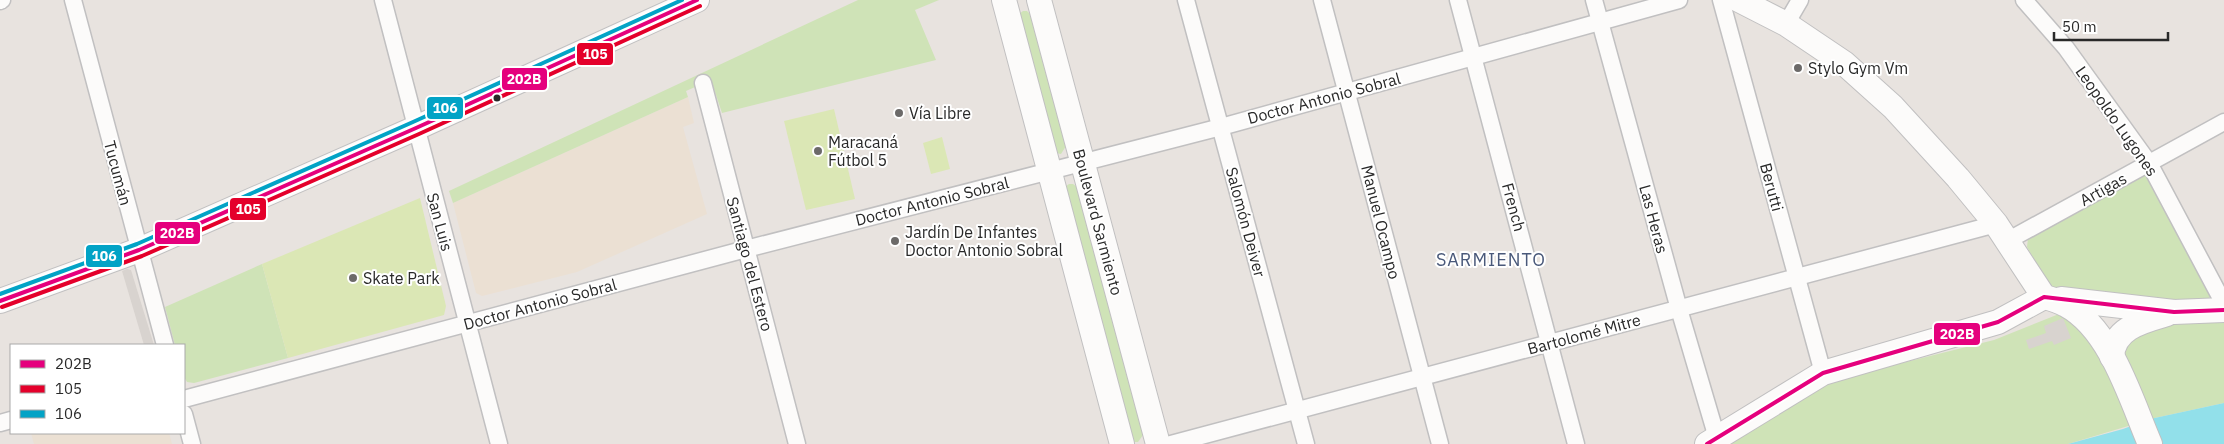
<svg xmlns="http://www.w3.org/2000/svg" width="2224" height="444" font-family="'IBM Plex Sans',sans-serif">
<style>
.education{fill:#ebe0d3}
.green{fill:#cfe3b7}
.pitch{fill:#dbe7b5}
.plaza{fill:#d8d3cf}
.water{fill:#92e0ea}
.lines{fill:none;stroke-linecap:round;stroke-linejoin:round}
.street-casing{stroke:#c1c0c1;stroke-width:19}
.secondary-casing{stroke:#c1c0c1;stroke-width:26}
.street{stroke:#fcfbfa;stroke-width:16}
.secondary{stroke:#fcfbfa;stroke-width:24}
.bus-1-casing{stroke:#fff;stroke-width:8}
.bus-2-casing{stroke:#fff;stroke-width:8}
.bus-3-casing{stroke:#fff;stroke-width:8}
.bus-1{stroke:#e5007d;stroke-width:4}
.bus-2{stroke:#e4002b;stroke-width:4}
.bus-3{stroke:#02a3c6;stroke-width:4}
.poi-dot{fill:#6c6a69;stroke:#fff;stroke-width:2}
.bus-dot{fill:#292929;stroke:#fff;stroke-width:2}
.labels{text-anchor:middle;stroke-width:4;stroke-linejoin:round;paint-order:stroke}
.poi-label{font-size:16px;fill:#292929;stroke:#fff;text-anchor:start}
.street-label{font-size:16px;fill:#292929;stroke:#fff}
.neighbourhood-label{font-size:18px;letter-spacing:1px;fill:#4a597a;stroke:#fff}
.line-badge{stroke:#fff;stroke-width:2}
.badge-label{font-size:14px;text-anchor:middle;font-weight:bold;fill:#fff}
</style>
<rect width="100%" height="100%" fill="#e8e3df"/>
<g class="education">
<path d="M688 97 694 123 683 127 707 214 577 272 482 296 476 293 453 203Z"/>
<path d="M31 433H169L172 444H34Z"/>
</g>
<g class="green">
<path d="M858 0H939L915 10 936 60 722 113 711 80 686 91 688 97 453 203 449 191Z"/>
<path d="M1023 11H1027L1031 15 1066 146 1061 154 1056 153 1019 14Z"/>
<path d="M2142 175 2150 177 2211 294 2209 299H2151L2054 288 2048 285 2027 247 2028 238Z"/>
<path d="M1069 184H1073L1077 187 1143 435 1138 442H1133L1065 187Z"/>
<path d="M262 264 288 358 194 383 187 382 184 377V345H175L165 307Z"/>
<path d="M2059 314 2088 334 2135 424 2068 444H1722L1830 381 1994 340Z"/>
<path d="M2224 320V403L2150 419 2122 356C2139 319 2189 322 2224 320Z"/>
</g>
<g class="pitch">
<path d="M834 109 855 199 806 210 784 121Z"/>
<path d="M942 137 950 169 931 174 923 143Z"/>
<path d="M420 198 446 306 444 315 288 358 262 264Z"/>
</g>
<g class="plaza">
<path d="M127 269 131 270 154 345H144L122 271Z"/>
<path d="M2063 318 2071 338 2054 345 2052 341 2029 349 2026 340 2046 333 2044 326Z"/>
</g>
<path class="water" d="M2224 403V444H2068L2123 429 2150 419Z"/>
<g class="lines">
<defs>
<g id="street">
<path d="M73 0 165 345"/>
<path d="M383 0 499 444"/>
<path d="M1186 0 1306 444"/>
<path d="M1322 0 1440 444"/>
<path d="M1458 0 1576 444"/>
<path d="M1594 0 1679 309 1717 438"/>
<path d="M1721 0 1823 373"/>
<path d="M2024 0 2066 48 2149 163 2224 304"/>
<path d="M0 1 2 0"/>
<path d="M1786 24 1800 0"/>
<path d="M703 83 797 444"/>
<path d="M2007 241 2224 122"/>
<path d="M184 399 746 249 1221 127 1679 0"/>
<path d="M184 414 192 444"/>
<path d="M0 423 11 420"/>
<path d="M1171 444 1996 224"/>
</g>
<g id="secondary">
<path d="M1004 0 1122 444"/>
<path d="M1039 0 1158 444"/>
<path d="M1739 0 1786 24 1844 63 1893 107 1958 178 1996 224 2044 297"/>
<path d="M2044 297C2052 299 2059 301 2066 305 2111 329 2131 400 2150 444"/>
<path d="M2061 299 2174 312 2224 310"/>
<path d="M0 301 139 250 416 128 697 0"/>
<path d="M2112 357C2113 328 2143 321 2167 314"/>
<path d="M1707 444 1823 373 1998 322 2044 297"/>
</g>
</defs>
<use href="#street" class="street-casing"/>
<use href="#secondary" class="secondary-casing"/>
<use href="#street" class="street"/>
<use href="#secondary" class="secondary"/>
<defs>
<g id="bus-1">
<path d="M0 301 139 250 416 128 697 0"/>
<path d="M1707 444 1823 373 1998 322 2044 297 2174 312 2224 310"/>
</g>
<path id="bus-2" d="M2 307 142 256 419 134 700 6"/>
<path id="bus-3" d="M0 294 137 244 413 122 682 0"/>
</defs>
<use href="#bus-1" class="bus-1-casing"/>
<use href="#bus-2" class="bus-2-casing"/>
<use href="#bus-3" class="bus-3-casing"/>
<use href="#bus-1" class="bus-1"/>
<use href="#bus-2" class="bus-2"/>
<use href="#bus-3" class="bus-3"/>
</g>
<g class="poi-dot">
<circle cx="1798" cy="68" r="5"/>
<circle cx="899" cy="113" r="5"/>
<circle cx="818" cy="151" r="5"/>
<circle cx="895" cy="241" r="5"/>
<circle cx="353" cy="278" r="5"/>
</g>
<circle class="bus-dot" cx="497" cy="98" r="4.5"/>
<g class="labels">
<g class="poi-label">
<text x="1808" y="74">Stylo Gym Vm</text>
<text x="909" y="119">Vía Libre</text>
<text x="828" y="148">Maracaná<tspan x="828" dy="18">Fútbol 5</tspan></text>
<text x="905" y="238">Jardín De Infantes<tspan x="905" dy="18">Doctor Antonio Sobral</tspan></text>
<text x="363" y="284">Skate Park</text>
</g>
<g class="street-label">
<text transform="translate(1324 98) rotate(-15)" y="6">Doctor Antonio Sobral</text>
<text transform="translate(2117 121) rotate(55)" y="6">Leopoldo Lugones</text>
<text transform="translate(118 173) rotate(75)" y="6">Tucumán</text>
<text transform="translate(1772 187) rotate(75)" y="6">Berutti</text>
<text transform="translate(2103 189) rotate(-29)" y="6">Artigas</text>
<text transform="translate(932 201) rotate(-14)" y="6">Doctor Antonio Sobral</text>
<text transform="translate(1514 207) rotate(75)" y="6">French</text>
<text transform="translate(1654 219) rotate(75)" y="6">Las Heras</text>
<text transform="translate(440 222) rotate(75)" y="6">San Luis</text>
<text transform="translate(1098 222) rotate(75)" y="6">Boulevard Sarmiento</text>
<text transform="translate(1246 222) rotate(75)" y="6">Salomón Deiver</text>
<text transform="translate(1381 222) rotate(76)" y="6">Manuel Ocampo</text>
<text transform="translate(750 264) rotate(75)" y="6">Santiago del Estero</text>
<text transform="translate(540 304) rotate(-15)" y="6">Doctor Antonio Sobral</text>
<text transform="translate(1584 334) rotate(-15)" y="6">Bartolomé Mitre</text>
</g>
<g class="neighbourhood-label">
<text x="1491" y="266">SARMIENTO</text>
</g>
</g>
<g class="line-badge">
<rect x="576" y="42" width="38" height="24" rx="5" fill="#e4002b"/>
<rect x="501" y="67" width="47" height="24" rx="5" fill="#e5007d"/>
<rect x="426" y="96" width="38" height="24" rx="5" fill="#02a3c6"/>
<rect x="229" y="197" width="38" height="24" rx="5" fill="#e4002b"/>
<rect x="154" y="221" width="47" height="24" rx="5" fill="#e5007d"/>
<rect x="85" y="244" width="38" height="24" rx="5" fill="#02a3c6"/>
<rect x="1933" y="322" width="48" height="24" rx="5" fill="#e5007d"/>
</g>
<g class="badge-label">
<text x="595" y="59">105</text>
<text x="524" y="84">202B</text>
<text x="445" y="113">106</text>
<text x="248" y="214">105</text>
<text x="177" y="238">202B</text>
<text x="104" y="261">106</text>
<text x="1957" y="339">202B</text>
</g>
<rect x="10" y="344" width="175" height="90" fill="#ffffff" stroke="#a9a9a9"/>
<rect x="20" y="360" width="25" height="8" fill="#e5007d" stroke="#a9a9a9"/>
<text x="55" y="369" font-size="15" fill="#292929">202B</text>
<rect x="20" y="385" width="25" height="8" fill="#e4002b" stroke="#a9a9a9"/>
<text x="55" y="394" font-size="15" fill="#292929">105</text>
<rect x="20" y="410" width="25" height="8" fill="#02a3c6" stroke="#a9a9a9"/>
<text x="55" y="419" font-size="15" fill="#292929">106</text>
<path d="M2054 32v8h114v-8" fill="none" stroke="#292929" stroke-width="2.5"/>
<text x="2062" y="32" font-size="15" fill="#292929" stroke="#ffffff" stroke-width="4" paint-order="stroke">50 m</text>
</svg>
